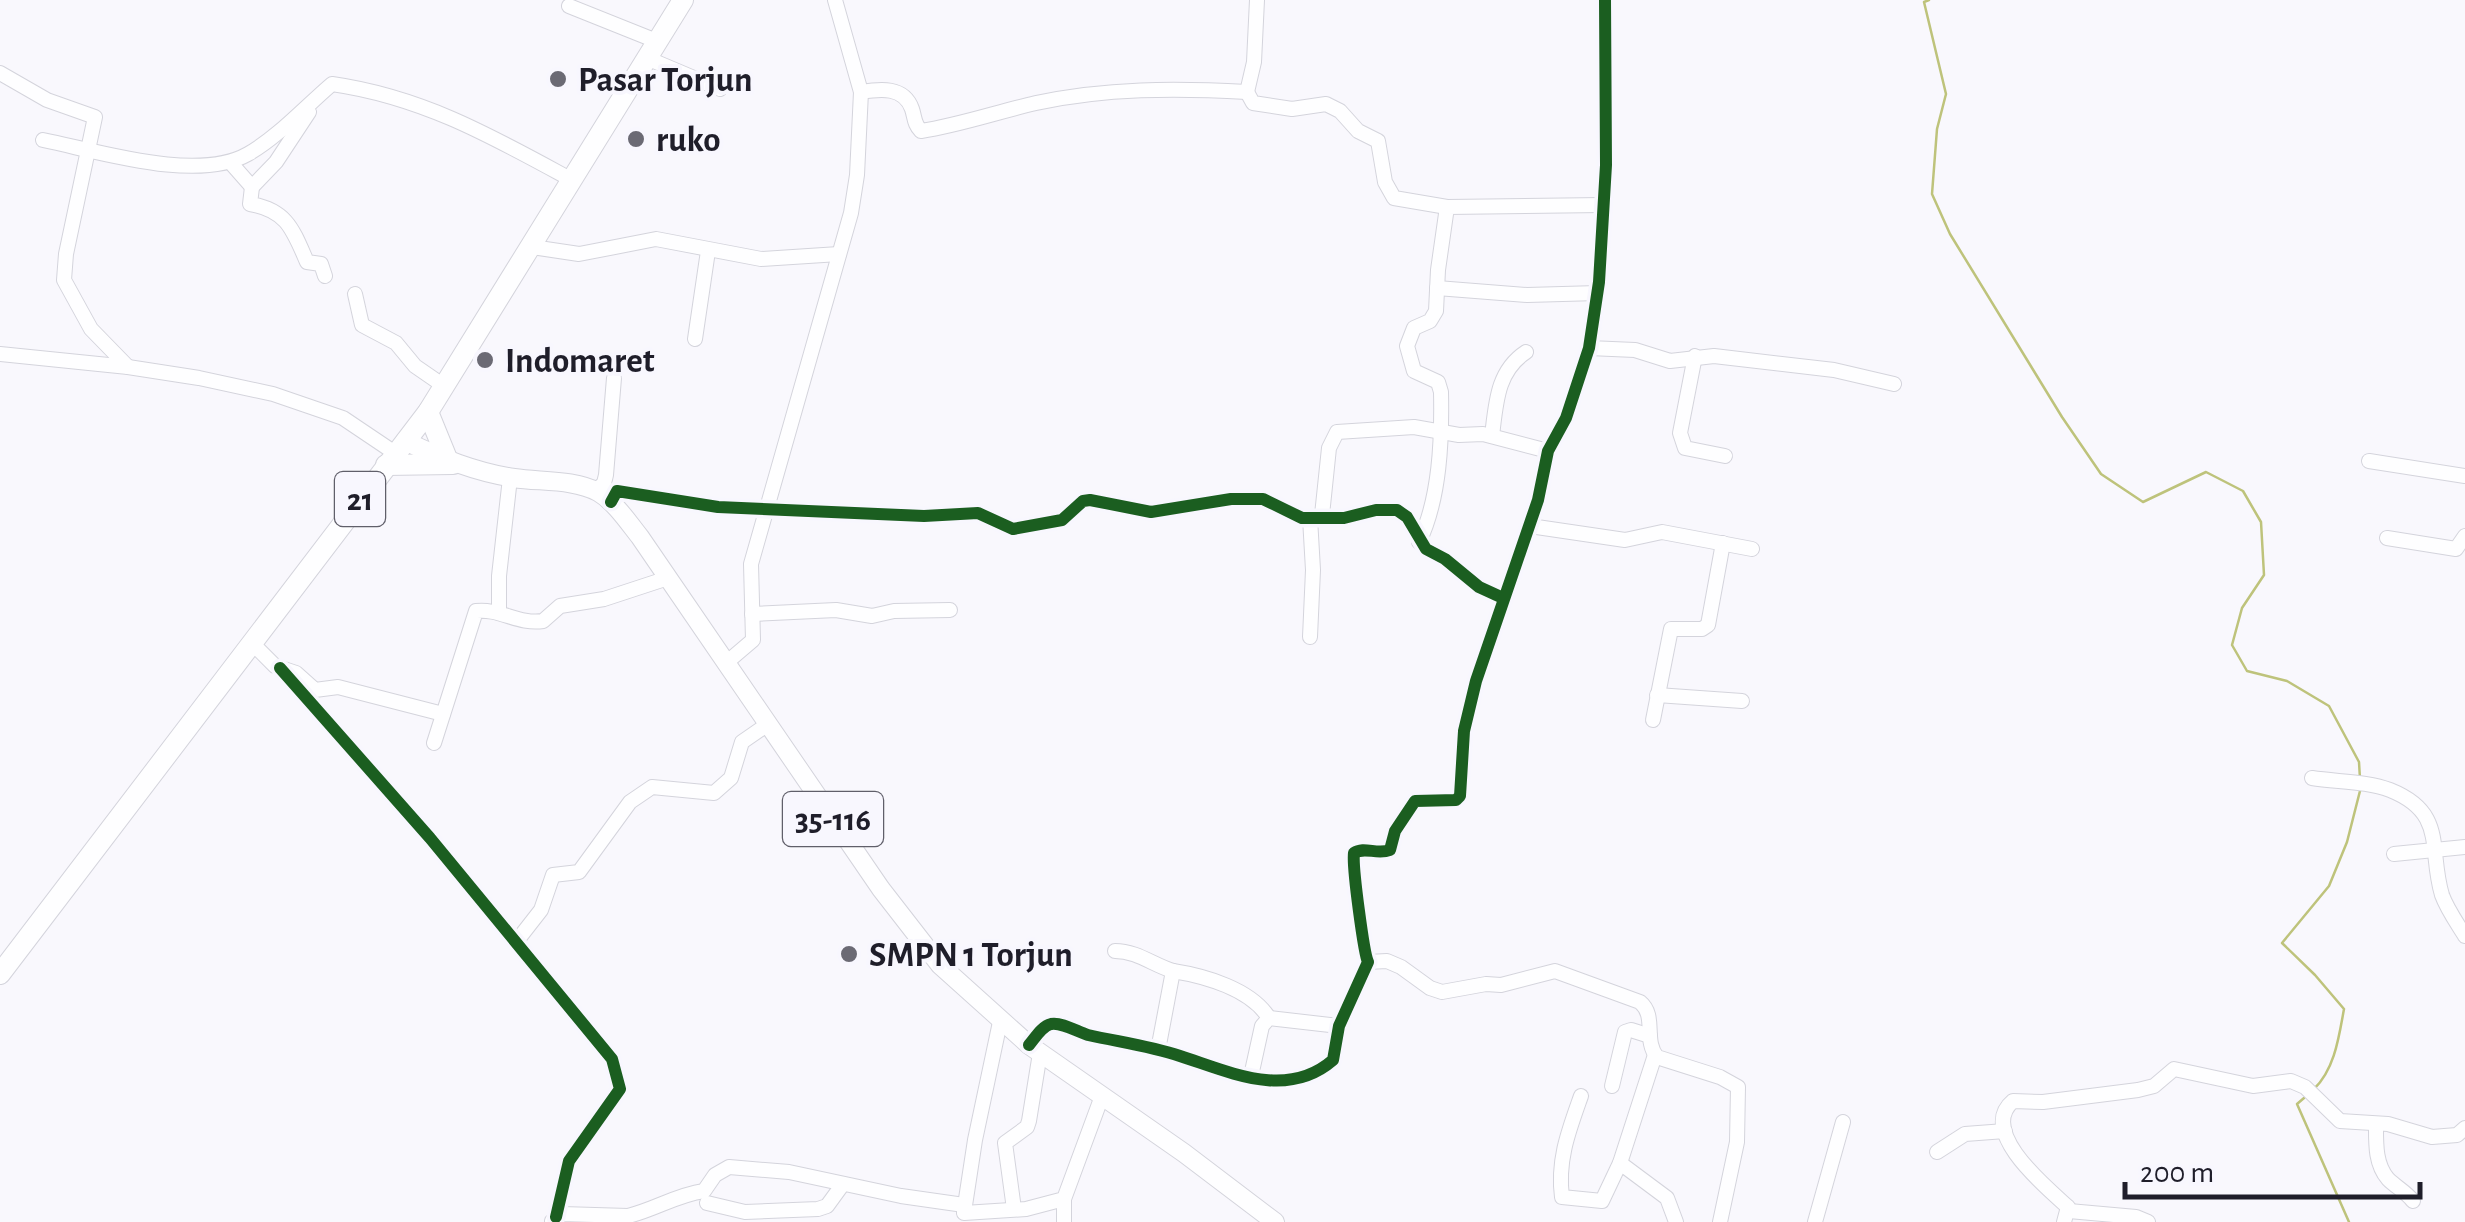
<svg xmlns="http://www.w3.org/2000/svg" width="2465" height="1222" font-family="'Alegreya Sans',sans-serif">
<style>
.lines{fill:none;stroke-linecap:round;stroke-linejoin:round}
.stream{stroke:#bec37b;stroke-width:2.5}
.minor-casing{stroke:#d4d4dc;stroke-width:16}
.major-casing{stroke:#d4d4dc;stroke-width:20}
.highway-casing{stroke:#d4d4dc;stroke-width:22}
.minor{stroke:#fefeff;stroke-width:14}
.major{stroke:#fefeff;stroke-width:18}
.highway{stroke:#fefeff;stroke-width:20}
.cycleway-casing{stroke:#f8f7fe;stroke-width:19}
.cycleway{stroke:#1b5e20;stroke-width:12}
.poi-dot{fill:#6b6a74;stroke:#f8f7fe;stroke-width:4}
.labels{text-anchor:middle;stroke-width:8;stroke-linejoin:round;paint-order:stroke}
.shield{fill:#f8f7fe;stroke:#605f6a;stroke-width:2.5}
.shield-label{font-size:32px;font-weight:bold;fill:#1f1e2a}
.poi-label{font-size:35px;font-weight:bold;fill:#1f1e2a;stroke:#f8f7fe;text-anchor:start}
</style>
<rect width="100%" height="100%" fill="#f9f8fd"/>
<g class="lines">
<g class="stream">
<path d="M1929 0 1924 2 1946 94 1937 129 1932 194 1950 234 2062 417 2101 474 2143 502 2206 472 2243 491 2261 522 2264 575 2242 608 2232 645 2247 671 2287 681 2329 706 2359 762 2360 779"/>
<path d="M2314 1089C2335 1069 2339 1036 2344 1009L2315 975 2282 943 2329 886 2347 842 2361 787"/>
<path d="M2304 1098 2297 1104 2349 1222"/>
</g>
<defs>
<g id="minor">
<path d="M569 6 659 42"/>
<path d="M649 59 720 89"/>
<path d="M0 73 47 100 95 117 66 254 64 280 91 329 128 367"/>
<path d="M861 92C880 89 904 86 912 109 915 118 914 124 921 131 960 125 997 112 1036 103 1106 88 1175 88 1247 92L1254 62 1257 0"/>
<path d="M1247 92 1253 103 1292 109 1326 104 1340 111 1358 131 1378 141 1385 182 1394 198 1447 207"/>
<path d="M43 140C98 151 197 183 248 154 278 137 305 107 332 84 423 97 493 137 572 180"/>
<path d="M230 162 252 187 276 162 309 112"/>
<path d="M252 187 250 204C287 210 293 230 307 262L321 264 325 276"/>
<path d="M532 247 579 254 656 239 761 259 839 254"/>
<path d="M1437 288 1527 295 1598 293"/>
<path d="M355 294 362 325 396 343 415 366 444 386"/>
<path d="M695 339 708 251"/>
<path d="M1589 348 1635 350 1670 361 1714 356 1834 370 1894 384"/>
<path d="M0 354 128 367 199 378 273 394 343 418 395 453"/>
<path d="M1695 356 1680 433 1685 448 1725 456"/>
<path d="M1492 436C1496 403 1497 371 1526 352"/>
<path d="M2369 461 2465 476"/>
<path d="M596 491 604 483 606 475 614 378"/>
<path d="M611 502 617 491 718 507 924 516 978 513 1013 529 1062 520 1083 501 1090 500 1151 512 1231 499H1263L1302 518H1344L1376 510H1397L1407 517 1426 549 1445 559 1479 587 1503 598"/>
<path d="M1322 515 1329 448 1337 432 1414 427 1459 435 1483 434 1548 451"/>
<path d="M1530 526 1625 540 1662 532 1752 549"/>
<path d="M2387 538 2456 549 2465 536"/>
<path d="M1419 542C1440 498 1442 440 1441 392L1438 382 1414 371 1407 346 1414 328 1430 321 1436 311 1438 270 1447 207 1603 205"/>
<path d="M499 613V576L510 478"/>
<path d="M752 614 836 610 872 616 894 611 950 610"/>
<path d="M1310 637 1313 570 1310 518"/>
<path d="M252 643 275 666 296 673 315 690 338 687 443 714"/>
<path d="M726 663 753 640 751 564 851 213 857 175 861 92 835 0"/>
<path d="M280 668 430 838 612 1059 620 1089 569 1161 556 1217"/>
<path d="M1657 695 1742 701"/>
<path d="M1653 720 1671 629H1702L1708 625 1723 543"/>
<path d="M434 743 476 611C499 608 519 625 543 621L560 606 604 599 668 578"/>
<path d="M2312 778C2337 782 2367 781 2390 790 2447 813 2428 848 2442 895 2447 909 2457 923 2465 936"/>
<path d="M2394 854 2465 847"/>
<path d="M516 942 541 910 553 875 579 872 630 802 652 787 714 793 731 778 742 742 768 724"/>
<path d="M1115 951C1137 951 1153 965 1173 971L1158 1050"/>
<path d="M1368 962 1387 961 1401 967 1430 988 1442 992 1486 984 1501 985 1555 971 1640 1002C1657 1016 1643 1040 1657 1057L1720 1077 1738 1087 1737 1142 1720 1222"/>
<path d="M1173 971C1205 976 1251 989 1269 1018"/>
<path d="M1029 1045C1035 1038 1042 1026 1051 1024 1062 1022 1078 1032 1088 1035 1119 1042 1150 1046 1180 1056 1230 1072 1287 1100 1333 1060L1339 1026 1368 962C1364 954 1352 866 1354 853 1364 846 1377 855 1390 850L1395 831 1415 801 1456 800 1460 796 1464 731 1476 681 1538 500 1548 451 1566 418 1589 348 1599 282 1606 165 1605 0"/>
<path d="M1251 1076 1262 1026 1269 1018 1339 1026"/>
<path d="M1612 1086 1625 1032 1631 1030 1650 1036"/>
<path d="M1581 1096C1569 1130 1557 1160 1562 1197L1602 1201 1620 1163 1655 1055"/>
<path d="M2376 1124C2376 1143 2375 1164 2388 1179 2396 1187 2406 1192 2413 1201"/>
<path d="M1937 1152 1965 1134 2005 1131"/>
<path d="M1620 1163 1667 1198 1676 1222"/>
<path d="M1064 1199V1222"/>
<path d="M707 1203 745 1212 818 1209 827 1206 843 1184"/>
<path d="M1014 1209 1005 1143 1027 1127 1029 1121 1040 1053"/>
<path d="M2069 1211 2136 1217 2148 1222"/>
<path d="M964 1212 975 1140 1000 1022"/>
<path d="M964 1213 1026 1209 1064 1199 1102 1096"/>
<path d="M552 1221 562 1214 628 1216C656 1209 676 1195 704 1191L715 1175 729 1167 789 1172 901 1196 964 1205"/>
<path d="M1815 1222 1843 1122"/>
<path d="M2064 1222 2068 1207C2047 1188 1977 1131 2013 1101L2043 1102 2138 1090 2154 1086 2174 1069 2253 1086 2291 1081 2305 1087 2340 1121 2388 1124 2432 1137 2457 1135 2465 1128"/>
</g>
<path id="major" d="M405 441C441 458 475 472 514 478 540 482 574 479 598 492 615 502 628 522 640 537L881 889 940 965 1029 1045 1184 1153 1275 1222"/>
<g id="highway">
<path d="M428 412 448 461"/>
<path d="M386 465 453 464"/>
<path d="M0 974 428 412 683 0"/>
</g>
</defs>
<use href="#minor" class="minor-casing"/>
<use href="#major" class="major-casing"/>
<use href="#highway" class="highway-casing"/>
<use href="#minor" class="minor"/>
<use href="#major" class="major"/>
<use href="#highway" class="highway"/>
<defs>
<g id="cycleway">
<path d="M611 502 617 491 718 507 924 516 978 513 1013 529 1062 520 1083 501 1090 500 1151 512 1231 499H1263L1302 518H1344L1376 510H1397L1407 517 1426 549 1445 559 1479 587 1503 598"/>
<path d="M280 668 430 838 612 1059 620 1089 569 1161 556 1217"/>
<path d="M1029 1045C1035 1038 1042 1026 1051 1024 1062 1022 1078 1032 1088 1035 1119 1042 1150 1046 1180 1056 1230 1072 1287 1100 1333 1060L1339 1026 1368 962C1364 954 1352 866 1354 853 1364 846 1377 855 1390 850L1395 831 1415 801 1456 800 1460 796 1464 731 1476 681 1538 500 1548 451 1566 418 1589 348 1599 282 1606 165 1605 0"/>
</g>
</defs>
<use href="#cycleway" class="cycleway-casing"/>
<use href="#cycleway" class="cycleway"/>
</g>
<g class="poi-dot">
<circle cx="558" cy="79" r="10"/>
<circle cx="636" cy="139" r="10"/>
<circle cx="485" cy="360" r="10"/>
<circle cx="849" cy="954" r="10"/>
</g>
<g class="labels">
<g class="shield">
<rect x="335" y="472" width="50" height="54" rx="8"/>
<rect x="783" y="792" width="100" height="54" rx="8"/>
</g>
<g class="shield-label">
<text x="360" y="510">21</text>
<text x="833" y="830">35-116</text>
</g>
<g class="poi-label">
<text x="578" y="91">Pasar Torjun</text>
<text x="656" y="151">ruko</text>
<text x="505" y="372">Indomaret</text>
<text x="869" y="966">SMPN 1 Torjun</text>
</g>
</g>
<path d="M2125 1182v15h295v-15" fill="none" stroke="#1f1e2a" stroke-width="5"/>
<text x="2140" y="1182" font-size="30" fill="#1f1e2a" stroke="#f8f7fe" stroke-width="8" paint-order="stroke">200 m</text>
</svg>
